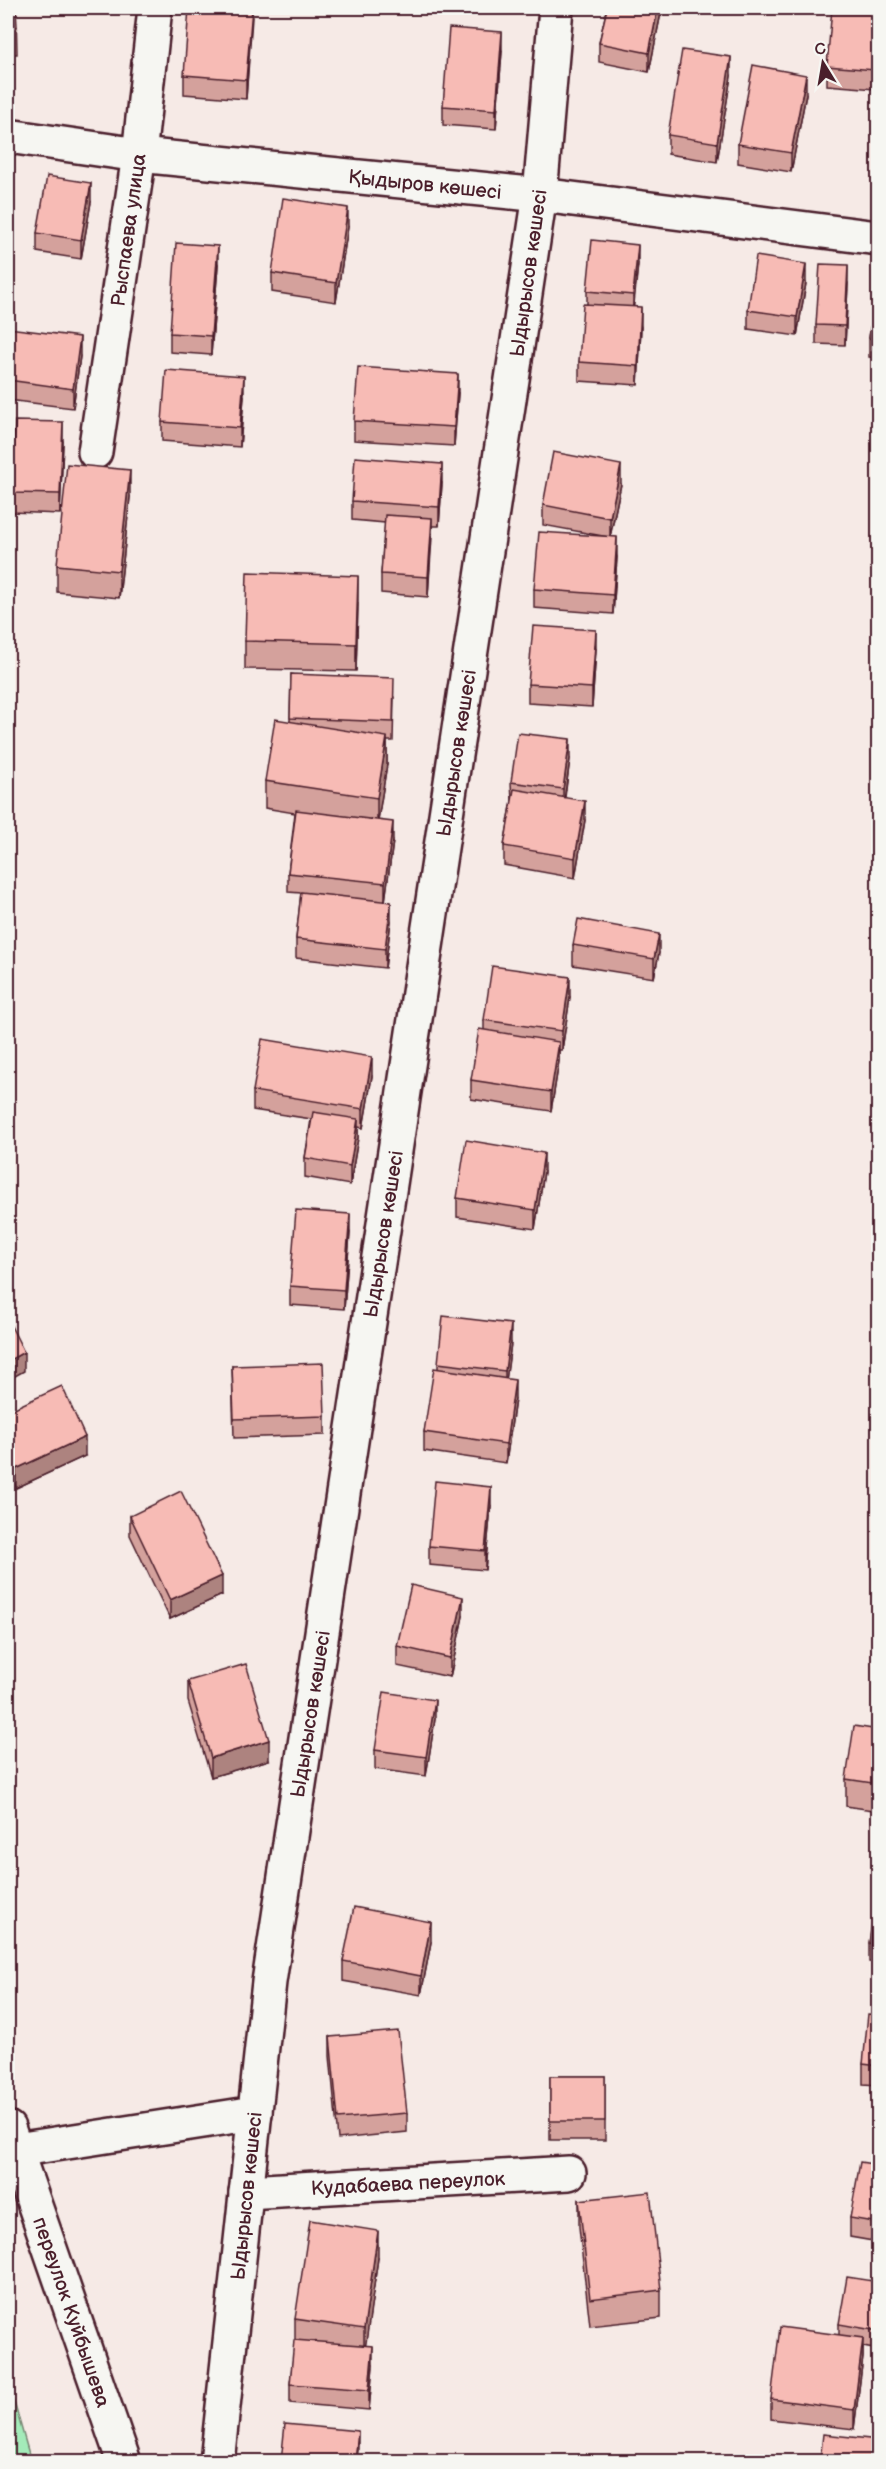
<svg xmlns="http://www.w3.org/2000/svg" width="886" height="2469" font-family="'Balsamiq Sans',sans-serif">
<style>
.green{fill:#a3ebb9;stroke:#768572;stroke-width:1.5}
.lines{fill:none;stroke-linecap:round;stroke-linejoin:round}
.minor-casing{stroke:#4a1f2b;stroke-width:38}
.minor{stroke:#f6f6f2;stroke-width:33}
.wall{fill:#d4a19c;stroke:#4a1f2b;stroke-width:1.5}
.shaded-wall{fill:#ad837f;stroke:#4a1f2b;stroke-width:1.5}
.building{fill:#f7bbb5;stroke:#4a1f2b;stroke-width:1.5}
.labels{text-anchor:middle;stroke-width:4.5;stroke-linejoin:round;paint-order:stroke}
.street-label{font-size:20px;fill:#4a1f2b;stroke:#f6f6f2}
</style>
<rect width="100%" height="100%" fill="#f6eae6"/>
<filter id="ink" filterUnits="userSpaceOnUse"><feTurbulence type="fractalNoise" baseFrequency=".0167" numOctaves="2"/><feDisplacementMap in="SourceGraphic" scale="12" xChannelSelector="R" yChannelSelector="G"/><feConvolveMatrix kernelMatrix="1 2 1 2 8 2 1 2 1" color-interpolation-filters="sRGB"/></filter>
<g filter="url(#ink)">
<path class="green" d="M8 2381 31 2461H8Z"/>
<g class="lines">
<defs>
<g id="minor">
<path d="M8 136 139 155 541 195 878 238"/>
<path d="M95 452 139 155 155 8"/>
<path d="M8 2128 124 2462"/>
<path d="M16 2150 255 2113"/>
<path d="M246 2192 569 2173"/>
<path d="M217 2462 269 1982 540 195 556 8"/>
</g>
</defs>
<use href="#minor" class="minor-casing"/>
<use href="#minor" class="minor"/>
</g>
<g class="wall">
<path d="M8 8H16L17 54H8Z"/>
<path d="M252 8 246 99 184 94V75Z"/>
<path d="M607 8H662L649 72 599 62V43Z"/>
<path d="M879 8V48L875 89 827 85V66Z"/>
<path d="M502 51 496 129 443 125V106Z"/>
<path d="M731 76 717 162 668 154V135Z"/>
<path d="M806 94 791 172 738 163V144Z"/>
<path d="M91 202 81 259 37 252V233Z"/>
<path d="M348 227 336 302 272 292V273Z"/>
<path d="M638 264 633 307 641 327 638 385 579 381V362L587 304V291Z"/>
<path d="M218 265 211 355 170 352V333Z"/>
<path d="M878 272 879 358 869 357V338Z"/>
<path d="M806 283 797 336 748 329V310Z"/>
<path d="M848 284 845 345 816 344V325Z"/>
<path d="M8 328 80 356 73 408 8 400Z"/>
<path d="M458 393 454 446 354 440V421Z"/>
<path d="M244 396 240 447 162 441V422Z"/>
<path d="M63 442 60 514 12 512V493Z"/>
<path d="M442 483 439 526H432L428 597 381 593V574L385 523 352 520V501Z"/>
<path d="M621 484 610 537 617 557 613 614 534 608V589L608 537 543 525V505Z"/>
<path d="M130 497 119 598 57 592V565Z"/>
<path d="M358 603 356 671 245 669V641Z"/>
<path d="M596 649 592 707 528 703V684Z"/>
<path d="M291 674 394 697 393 741H387V764L378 820 393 841 385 901 391 921 385 968 296 958V939L301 893 288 892V873L295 813 265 808V781L290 722Z"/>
<path d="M570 759 565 797 585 820 575 878 504 865V846L512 801 511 782Z"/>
<path d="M573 945 659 953 654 978 573 965Z"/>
<path d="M570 997 562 1050H559V1061L551 1111 471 1099V1080L484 1030V1020Z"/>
<path d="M372 1076 363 1128 358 1127V1138L350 1185 305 1177V1158L311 1119 253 1110V1091Z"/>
<path d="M544 1172 535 1229 457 1217V1198Z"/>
<path d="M350 1233 344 1309 290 1305V1286Z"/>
<path d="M511 1343 506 1379 515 1399 506 1463 424 1451V1432L438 1369V1363Z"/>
<path d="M232 1366 325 1416V1435L234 1438Z"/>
<path d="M8 1411 85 1456 16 1488 8 1470Z"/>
<path d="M491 1506 485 1570 429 1565V1546Z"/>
<path d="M130 1516 222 1595 170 1619 130 1535Z"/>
<path d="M463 1616 450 1677 397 1666V1646Z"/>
<path d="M188 1681 269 1760 211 1777 188 1701Z"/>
<path d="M435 1719 426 1776 375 1769V1750Z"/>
<path d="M879 1730V1811L846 1806V1779Z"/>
<path d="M879 1894V1963L869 1962V1943Z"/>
<path d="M431 1942 421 1995 343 1981V1961Z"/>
<path d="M879 2015V2085L863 2084V2064Z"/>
<path d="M330 2037 407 2113V2132L338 2139 330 2056Z"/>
<rect x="550" y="2076" width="55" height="64"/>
<path d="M879 2165V2242L850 2237V2218Z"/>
<path d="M579 2200 661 2290V2318L590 2326 579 2227Z"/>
<path d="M378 2258 365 2346 373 2365 369 2410 290 2403V2384L295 2340V2319Z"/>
<path d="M879 2282V2350L863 2347V2357L854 2429 771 2419V2399L839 2335V2324Z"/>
</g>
<g class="shaded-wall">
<path d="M252 8V18L246 99V80Z"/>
<path d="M658 8H662L649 72V53Z"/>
<path d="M879 29V48L875 89V70Z"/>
<path d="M502 32V51L496 129V110Z"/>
<path d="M731 57V76L717 162V143Z"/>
<path d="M806 75V94L791 172V153Z"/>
<path d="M91 183V202L81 259V240Z"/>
<path d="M348 208V227L336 302V283Z"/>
<path d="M638 245V264L633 314V295Z"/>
<path d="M218 246V265L211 355V336Z"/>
<path d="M806 264V283L797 336V317Z"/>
<path d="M848 265V284L845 345V326Z"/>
<path d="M641 307V327L638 385V366Z"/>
<path d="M80 337V356L73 408V389Z"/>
<path d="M458 374V393L454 446V427Z"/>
<path d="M244 376V396L240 447V428Z"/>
<path d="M63 422V442L60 514V494Z"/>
<path d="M442 464V483L439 526V507Z"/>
<path d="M621 465V484L610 537V518Z"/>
<path d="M130 470V497L119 598V571Z"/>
<path d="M432 518V537L428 597V577Z"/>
<path d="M617 537V557L613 614V595Z"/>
<path d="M358 576V603L356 671V644Z"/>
<path d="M596 630V649L592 707V688Z"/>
<path d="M387 737V764L377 826V798Z"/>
<path d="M570 739V759L563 808V789Z"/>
<path d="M585 801V820L575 878V858Z"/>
<path d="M393 822V841L385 902V883Z"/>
<path d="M391 902V921L385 968V949Z"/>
<path d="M659 934V953L654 978V959Z"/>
<path d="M570 977V997L562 1050V1031Z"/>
<path d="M559 1042V1061L551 1111V1092Z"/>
<path d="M372 1057V1076L363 1128V1109Z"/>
<path d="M358 1119V1138L350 1185V1166Z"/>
<path d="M544 1153V1172L535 1229V1210Z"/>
<path d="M350 1214V1233L344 1309V1290Z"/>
<path d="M511 1324V1343L505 1390V1371Z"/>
<path d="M24 1352V1371L8 1380V1361Z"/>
<path d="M515 1380V1399L506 1463V1444Z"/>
<path d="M85 1437V1456L16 1488V1469Z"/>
<path d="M491 1487V1506L485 1570V1551Z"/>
<path d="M222 1576V1595L170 1619V1600Z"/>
<path d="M463 1597V1616L450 1677V1658Z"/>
<path d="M435 1700V1719L426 1776V1757Z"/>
<path d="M269 1740V1760L211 1777V1758Z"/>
<path d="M431 1922V1942L421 1995V1976Z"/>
<path d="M378 2231V2258L364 2357V2329Z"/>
<path d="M863 2338V2357L854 2429V2410Z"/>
<path d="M373 2346V2365L369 2410V2390Z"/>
<path d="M358 2431V2451L357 2462H355Z"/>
</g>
<g class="building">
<path d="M8 8H16L17 27H8Z"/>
<path d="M189 8H252L246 80 184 75Z"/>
<path d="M607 8H658L649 53 599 43Z"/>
<path d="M832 8H879V29L875 70 827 66Z"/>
<path d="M449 28 502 32 496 110 443 106Z"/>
<path d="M682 50 731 57 717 143 668 135Z"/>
<path d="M753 65 806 75 791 153 738 144Z"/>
<path d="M47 176 91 183 81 240 37 233Z"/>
<path d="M283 198 348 208 336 283 272 273Z"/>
<path d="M592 240 638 245 633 295 587 291Z"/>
<path d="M176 243 218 246 211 336 170 333Z"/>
<path d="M756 256 806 264 797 317 748 310Z"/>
<path d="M820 264 848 265 845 326 816 325Z"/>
<path d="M878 272H879V339L869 338Z"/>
<path d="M583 304 641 307 638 366 579 362Z"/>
<path d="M8 328 80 337 73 389 8 380Z"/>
<path d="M358 367 458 374 454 427 354 421Z"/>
<path d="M166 370 244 376 240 428 162 422Z"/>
<path d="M15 421 63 422 60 494 12 493Z"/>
<path d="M553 452 621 465 610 518 543 505Z"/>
<path d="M355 457 442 464 439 507 352 501Z"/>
<path d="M67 464 130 470 119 571 57 565Z"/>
<path d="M385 515 432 518 428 577 381 574Z"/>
<path d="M539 532 617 537 613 595 534 589Z"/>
<path d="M247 572 358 576 356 644 245 641Z"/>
<path d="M533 626 596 630 592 688 528 684Z"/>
<path d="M291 674 394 678 393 722 290 718Z"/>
<path d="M275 719 387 737 377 798 265 781Z"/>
<path d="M518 733 570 739 563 789 511 782Z"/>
<path d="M514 789 585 801 575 858 504 846Z"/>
<path d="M296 810 393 822 385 883 288 873Z"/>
<path d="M301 892 391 902 385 949 296 939Z"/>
<path d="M578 919 659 934 654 959 573 945Z"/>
<path d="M492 966 570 977 562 1031 484 1020Z"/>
<path d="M479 1029 559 1042 551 1092 471 1080Z"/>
<path d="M262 1039 372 1057 363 1109 253 1091Z"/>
<path d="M313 1112 358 1119 350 1166 305 1158Z"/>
<path d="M466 1140 544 1153 535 1210 457 1198Z"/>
<path d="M296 1210 350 1214 344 1290 290 1286Z"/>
<path d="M443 1316 511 1324 505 1371 438 1363Z"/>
<path d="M8 1320 24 1352 8 1361Z"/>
<path d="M323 1363 325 1416 234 1419 232 1366Z"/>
<path d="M434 1368 515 1380 506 1444 424 1432Z"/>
<path d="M62 1386 85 1437 16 1469 8 1451V1411Z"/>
<path d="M435 1481 491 1487 485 1551 429 1546Z"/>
<path d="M181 1491 222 1576 170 1600 130 1516Z"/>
<path d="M411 1585 463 1597 450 1658 397 1646Z"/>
<path d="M246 1664 269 1740 211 1758 188 1681Z"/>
<path d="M384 1692 435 1700 426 1757 375 1750Z"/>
<path d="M854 1726 879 1730V1784L846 1779Z"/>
<path d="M876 1894H879V1944L869 1943Z"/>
<path d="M354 1907 431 1922 421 1976 343 1961Z"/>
<path d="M868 2014 879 2015V2066L863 2064Z"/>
<path d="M398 2031 407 2113 338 2119 330 2037Z"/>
<rect x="550" y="2076" width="55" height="45"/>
<path d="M860 2162 879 2165V2223L850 2218Z"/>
<path d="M650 2192 661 2290 590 2299 579 2200Z"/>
<path d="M310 2220 378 2231 364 2329 295 2319Z"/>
<path d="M847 2277 879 2282V2331L839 2324Z"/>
<path d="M780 2327 863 2338 854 2410 771 2399Z"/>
<path d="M294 2340 373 2346 369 2390 290 2384Z"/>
<path d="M285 2424 358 2431 355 2462H281Z"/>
<path d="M823 2434 879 2440V2462H820Z"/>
</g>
</g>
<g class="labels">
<g class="street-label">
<text transform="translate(425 184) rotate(6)" y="7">Қыдыров көшесі</text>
<text transform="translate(128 230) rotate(-82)" y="7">Рыспаева улица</text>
<text transform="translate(528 273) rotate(-82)" y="7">Ыдырысов көшесі</text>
<text transform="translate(456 753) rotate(-81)" y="7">Ыдырысов көшесі</text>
<text transform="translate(383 1234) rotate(-81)" y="7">Ыдырысов көшесі</text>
<text transform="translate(310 1714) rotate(-81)" y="7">Ыдырысов көшесі</text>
<text transform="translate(408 2183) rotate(-3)" y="7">Кудабаева переулок</text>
<text transform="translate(246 2196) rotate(-84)" y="7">Ыдырысов көшесі</text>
<text transform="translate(72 2312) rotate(71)" y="7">переулок Куйбышева</text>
</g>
</g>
<rect width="886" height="2469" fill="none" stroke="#f6f6f2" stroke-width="30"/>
<rect x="15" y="15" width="856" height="2439" fill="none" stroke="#4a1f2b" stroke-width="2" filter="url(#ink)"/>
<g transform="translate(823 63) rotate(349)" stroke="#f6f6f2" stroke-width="4.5" paint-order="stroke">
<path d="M0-4.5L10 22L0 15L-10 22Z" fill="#4a1f2b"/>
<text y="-9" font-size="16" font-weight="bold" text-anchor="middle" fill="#4a1f2b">С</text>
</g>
</svg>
